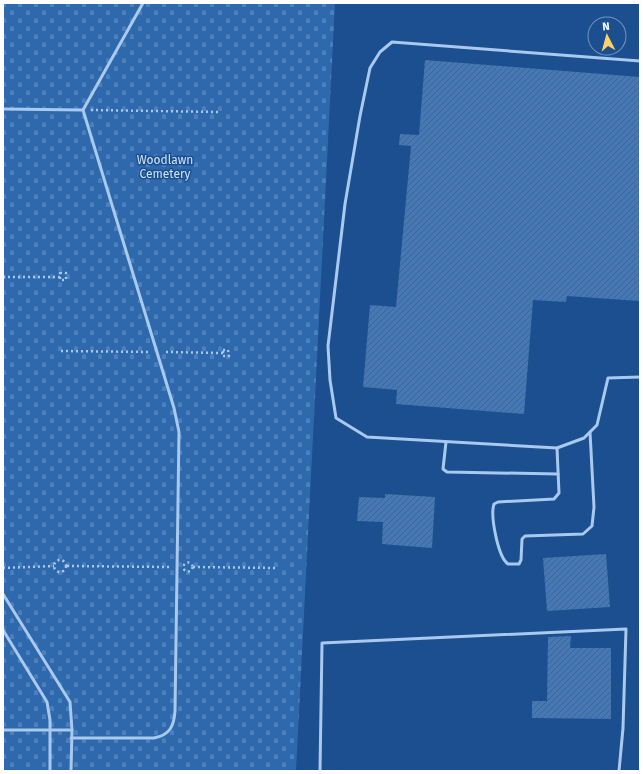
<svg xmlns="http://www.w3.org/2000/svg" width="643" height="774" font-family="'Fira Sans',sans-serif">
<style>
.cemetery{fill:url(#cemetery-stones)}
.building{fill:url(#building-hatch)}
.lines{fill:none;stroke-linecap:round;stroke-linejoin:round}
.path{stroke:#a9c9ee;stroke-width:2.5;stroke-dasharray:2 3;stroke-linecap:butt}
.service{stroke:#a9c9ee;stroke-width:3}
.labels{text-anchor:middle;stroke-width:3;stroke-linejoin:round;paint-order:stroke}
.park-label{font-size:12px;fill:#cfe3fa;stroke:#1b4f8f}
</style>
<defs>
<pattern id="cemetery-stones" width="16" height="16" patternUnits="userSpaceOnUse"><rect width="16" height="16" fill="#2e69ad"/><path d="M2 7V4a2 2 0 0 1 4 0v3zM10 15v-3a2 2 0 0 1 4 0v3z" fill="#4d80b9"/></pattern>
<pattern id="building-hatch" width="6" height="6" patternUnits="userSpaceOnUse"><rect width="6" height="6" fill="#4478b7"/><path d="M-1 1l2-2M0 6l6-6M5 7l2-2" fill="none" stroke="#486282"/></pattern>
</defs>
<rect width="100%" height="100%" fill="#1b4f8f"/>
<path class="cemetery" d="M3 3H335L296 771H3Z"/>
<g class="building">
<path d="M425 60 640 77V301L567 296 566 302 533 300 524 414 396 404 397 390 363 387 370 305 396 307 411 146 399 145 400 134 419 135Z"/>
<path d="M385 494 435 497 432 548 382 544 383 522 357 521 359 497 385 498Z"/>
<path d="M606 554 610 607 547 611 543 558Z"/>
<path d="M571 636 570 648H611V719L532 718V701H547L548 637Z"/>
</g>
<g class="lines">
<g class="path">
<path d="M91 110 219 112"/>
<rect x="60" y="273" width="6" height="7"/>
<path d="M3 277H60"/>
<path d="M223 350H228L229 356H223Z"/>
<path d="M61 351 149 352"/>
<path d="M166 352 223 353"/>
<circle cx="60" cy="566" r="6"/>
<circle cx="188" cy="567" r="4.5"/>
<path d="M67 566 169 567"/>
<path d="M193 567 277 568"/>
<path d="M3 568 54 566"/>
</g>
<g class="service">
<path d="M640 61 392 42 380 52 370 68 360 116 345 204 328 346 330 380 336 418 367 437 557 448 584 438 597 425 608 378 640 377"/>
<path d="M3 109 83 110 174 408 179 432 175 711C174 726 170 735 154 738H71"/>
<path d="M83 110 143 3"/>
<path d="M446 442 443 469 447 472 558 474"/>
<path d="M557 448 559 493 554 499 498 502 494 504C490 516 498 557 508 564H519L521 560 522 539 525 536 583 534 592 526 594 507 590 432"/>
<path d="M3 594 70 702 72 730 71 771"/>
<path d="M3 630 47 702 50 720V771"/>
<path d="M3 730H72"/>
<path d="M320 771 322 643 626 629 623 728 619 771"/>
</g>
</g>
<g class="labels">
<g class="park-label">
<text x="165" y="164">Woodlawn<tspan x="165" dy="14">Cemetery</tspan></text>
</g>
</g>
<rect width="643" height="774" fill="none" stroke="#ffffff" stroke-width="8"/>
<g transform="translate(607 36) rotate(354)"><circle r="19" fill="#1b4f8f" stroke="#7695bc"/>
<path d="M0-3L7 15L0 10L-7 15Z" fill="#ffd166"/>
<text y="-6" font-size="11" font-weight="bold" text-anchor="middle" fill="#ffffff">N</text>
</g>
</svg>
